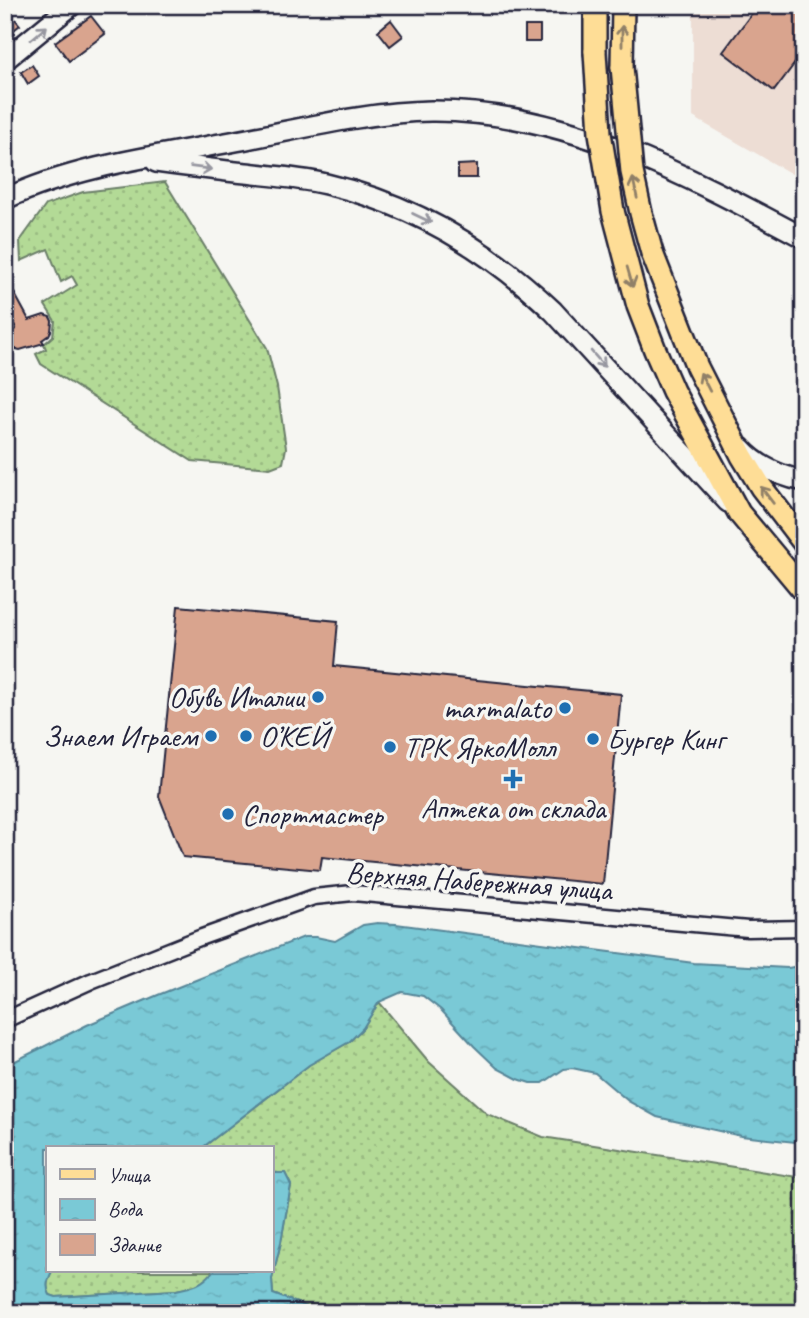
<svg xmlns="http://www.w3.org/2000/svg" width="809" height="1318" font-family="Caveat,sans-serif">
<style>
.built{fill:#edddd4}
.grass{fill:url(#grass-dots);stroke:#6a7e68;stroke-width:2}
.water{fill:url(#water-ripples);stroke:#578698;stroke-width:2}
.building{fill:#d9a48e;stroke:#22223b;stroke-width:2}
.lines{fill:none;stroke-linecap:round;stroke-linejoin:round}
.street-casing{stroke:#22223b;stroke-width:19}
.secondary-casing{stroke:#22223b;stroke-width:24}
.primary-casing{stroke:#22223b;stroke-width:26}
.street{stroke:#f6f6f2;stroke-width:14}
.secondary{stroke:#f6f6f2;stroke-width:19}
.primary{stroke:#fedd96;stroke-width:21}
.primary-bridge-casing{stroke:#22223b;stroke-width:26;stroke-linecap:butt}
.primary-bridge{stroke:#fedd96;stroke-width:21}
.oneway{stroke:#9797a0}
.oneway2{stroke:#908068}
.poi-dot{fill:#1f6fb2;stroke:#f6f6f2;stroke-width:2.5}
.labels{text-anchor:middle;stroke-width:7;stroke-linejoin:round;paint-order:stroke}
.poi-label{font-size:30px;fill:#22223b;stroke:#f6f6f2;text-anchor:start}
.street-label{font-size:30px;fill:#22223b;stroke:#f6f6f2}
</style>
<defs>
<pattern id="grass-dots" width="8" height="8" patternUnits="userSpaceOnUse" patternTransform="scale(1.75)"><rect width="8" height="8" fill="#b3da96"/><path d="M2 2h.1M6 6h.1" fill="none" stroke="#9abb82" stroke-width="1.8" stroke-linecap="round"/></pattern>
<pattern id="water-ripples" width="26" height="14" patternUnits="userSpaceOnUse" patternTransform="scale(1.75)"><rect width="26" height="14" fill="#7ac9d6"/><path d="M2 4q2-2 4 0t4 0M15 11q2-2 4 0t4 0" fill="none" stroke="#69acb9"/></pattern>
</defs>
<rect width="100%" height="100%" fill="#f6f6f2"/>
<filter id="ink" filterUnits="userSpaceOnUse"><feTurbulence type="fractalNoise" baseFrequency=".0143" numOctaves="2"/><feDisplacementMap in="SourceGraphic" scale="14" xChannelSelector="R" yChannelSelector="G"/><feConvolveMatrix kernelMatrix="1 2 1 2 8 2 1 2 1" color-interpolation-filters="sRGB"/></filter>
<g filter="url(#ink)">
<path class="built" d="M693 5H804V181L693 117Z"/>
<g class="grass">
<path d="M165 182 267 348 277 387 286 448 283 463 270 468 192 461 41 364 36 354 46 349 44 344 53 336 55 321 45 305 77 285 72 276 61 282 48 249 21 261 20 241 46 205 83 192Z"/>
<path d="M379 1002 429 1062 487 1114 543 1137 804 1178V1313H364L357 1310 343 1309 318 1311 273 1294 272 1279 281 1242 291 1186 285 1173H271V1148H202L309 1065 349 1042 363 1028Z"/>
<path d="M52 1271H213C203 1285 191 1287 176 1290L56 1297 50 1295C45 1286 48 1280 52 1271Z"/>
</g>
<path class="water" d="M377 923 396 924 694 963 788 968 804 965V1143L741 1136 657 1117 628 1101 595 1073 572 1068 564 1069 543 1083H530L518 1079 497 1068 474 1046 441 1010 423 996 402 992 379 1002 363 1028 349 1042 309 1065 202 1148H47V1271H52C48 1280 45 1286 50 1295L56 1297 176 1290C191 1287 203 1285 213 1271H271V1173H285L291 1185 281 1242 272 1279 273 1294 318 1311 343 1309 357 1310 364 1313H267L265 1309 250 1310 247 1303 240 1304 233 1313H5V1066L87 1025 158 995 304 937H316L335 941 363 925Z"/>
<g class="building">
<path d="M758 5H804V51L774 91 723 52Z"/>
<path d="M5 7 20 25 5 37Z"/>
<path d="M91 16 105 34 69 61 55 42Z"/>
<path d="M391 20 403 36 390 46 378 31Z"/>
<rect x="525" y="26" width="15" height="16"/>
<path d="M32 65 39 76 28 84 21 72Z"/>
<path d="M477 164V178H458V165Z"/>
<path d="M5 276 29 320 44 315 50 317 52 321 51 331 49 335 42 340 44 343 20 350 12 348 9 344 8 339 10 333 16 328 5 309Z"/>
<path d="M178 606 338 621 334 666 621 694 603 884 322 857 320 870 183 857 159 796Z"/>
</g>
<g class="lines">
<defs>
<path id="street" d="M5 1020 91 981 202 937 314 897 353 893 748 929 804 928"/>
<g id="secondary">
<path d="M5 60 72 5"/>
<path d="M156 162C186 166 216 170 246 173 273 176 300 178 326 184 413 204 489 250 553 311L728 502"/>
<path d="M5 199C76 166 156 156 231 142 297 130 364 112 431 111 566 110 688 176 804 238"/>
<path d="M741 448C758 467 779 476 804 481"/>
</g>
<g id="primary">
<path d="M595 52V5"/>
<path d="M622 67 623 5"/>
<path d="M613 211 638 306 655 350 673 391 739 513 804 591"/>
<path d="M652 253 697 367 742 456 761 487 804 543"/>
</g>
</defs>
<use href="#street" class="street-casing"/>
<use href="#secondary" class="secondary-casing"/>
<use href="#primary" class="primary-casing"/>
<use href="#street" class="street"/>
<use href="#secondary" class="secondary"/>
<use href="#primary" class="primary"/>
<defs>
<g id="primary-bridge">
<path d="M595 52 600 133 613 211"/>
<path d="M622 67 632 172 641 213 652 253"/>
</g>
</defs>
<use href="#primary-bridge" class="primary-bridge-casing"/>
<use href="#primary-bridge" class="primary-bridge"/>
</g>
<defs><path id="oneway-shaft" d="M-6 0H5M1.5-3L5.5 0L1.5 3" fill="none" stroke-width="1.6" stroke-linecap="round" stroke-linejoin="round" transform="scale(1.75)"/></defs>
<g class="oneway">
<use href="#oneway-shaft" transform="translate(39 33) rotate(-40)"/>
<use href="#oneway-shaft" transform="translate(201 168) rotate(7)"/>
<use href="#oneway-shaft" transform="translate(422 218) rotate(26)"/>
<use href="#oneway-shaft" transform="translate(598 359) rotate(49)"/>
</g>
<g class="oneway2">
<use href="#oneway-shaft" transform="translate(622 36) rotate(-90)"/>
<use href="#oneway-shaft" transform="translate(635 188) rotate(-102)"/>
<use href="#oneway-shaft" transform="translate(630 277) rotate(74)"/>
<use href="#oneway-shaft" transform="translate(705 382) rotate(-117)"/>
<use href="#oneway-shaft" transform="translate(767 495) rotate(-127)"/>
</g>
</g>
<g class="poi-dot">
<circle cx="318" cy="697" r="7"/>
<circle cx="565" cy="708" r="7"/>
<circle cx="211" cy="736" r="7"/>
<circle cx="246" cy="736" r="7"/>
<circle cx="593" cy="739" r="7"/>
<circle cx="390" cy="747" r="7"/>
<path d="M509.5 768.5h7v7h7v7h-7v7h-7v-7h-7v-7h7z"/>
<circle cx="228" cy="814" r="7"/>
</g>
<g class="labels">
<g class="poi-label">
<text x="304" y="707" text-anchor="end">Обувь Италии</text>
<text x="551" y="718" text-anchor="end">marmalato</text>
<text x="197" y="746" text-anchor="end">Знаем Играем</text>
<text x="260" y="746">О’КЕЙ</text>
<text x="607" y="749">Бургер Кинг</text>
<text x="404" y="757">ТРК ЯркоМолл</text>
<text x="513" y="818" text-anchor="middle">Аптека от склада</text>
<text x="242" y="824">Спортмастер</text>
</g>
<g class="street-label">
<text transform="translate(479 881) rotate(4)" y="10">Верхняя Набережная улица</text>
</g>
</g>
<rect width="809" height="1318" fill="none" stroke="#f6f6f2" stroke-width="28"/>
<rect x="14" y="14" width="781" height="1290" fill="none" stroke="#22223b" stroke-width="2.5" filter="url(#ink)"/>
<rect x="46" y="1146" width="228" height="126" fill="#f6f6f2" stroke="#a1a1a9" stroke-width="2"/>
<rect x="60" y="1169" width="35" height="10" fill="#fedd96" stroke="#a1a1a9" stroke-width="2"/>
<text x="108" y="1182" font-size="21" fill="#22223b">Улица</text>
<rect x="60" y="1199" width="35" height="21" fill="url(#water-ripples)" stroke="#a1a1a9" stroke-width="2"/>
<text x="108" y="1216" font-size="21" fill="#22223b">Вода</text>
<rect x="60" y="1234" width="35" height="21" fill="#d9a48e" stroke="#a1a1a9" stroke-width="2"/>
<text x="108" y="1252" font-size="21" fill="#22223b">Здание</text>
</svg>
